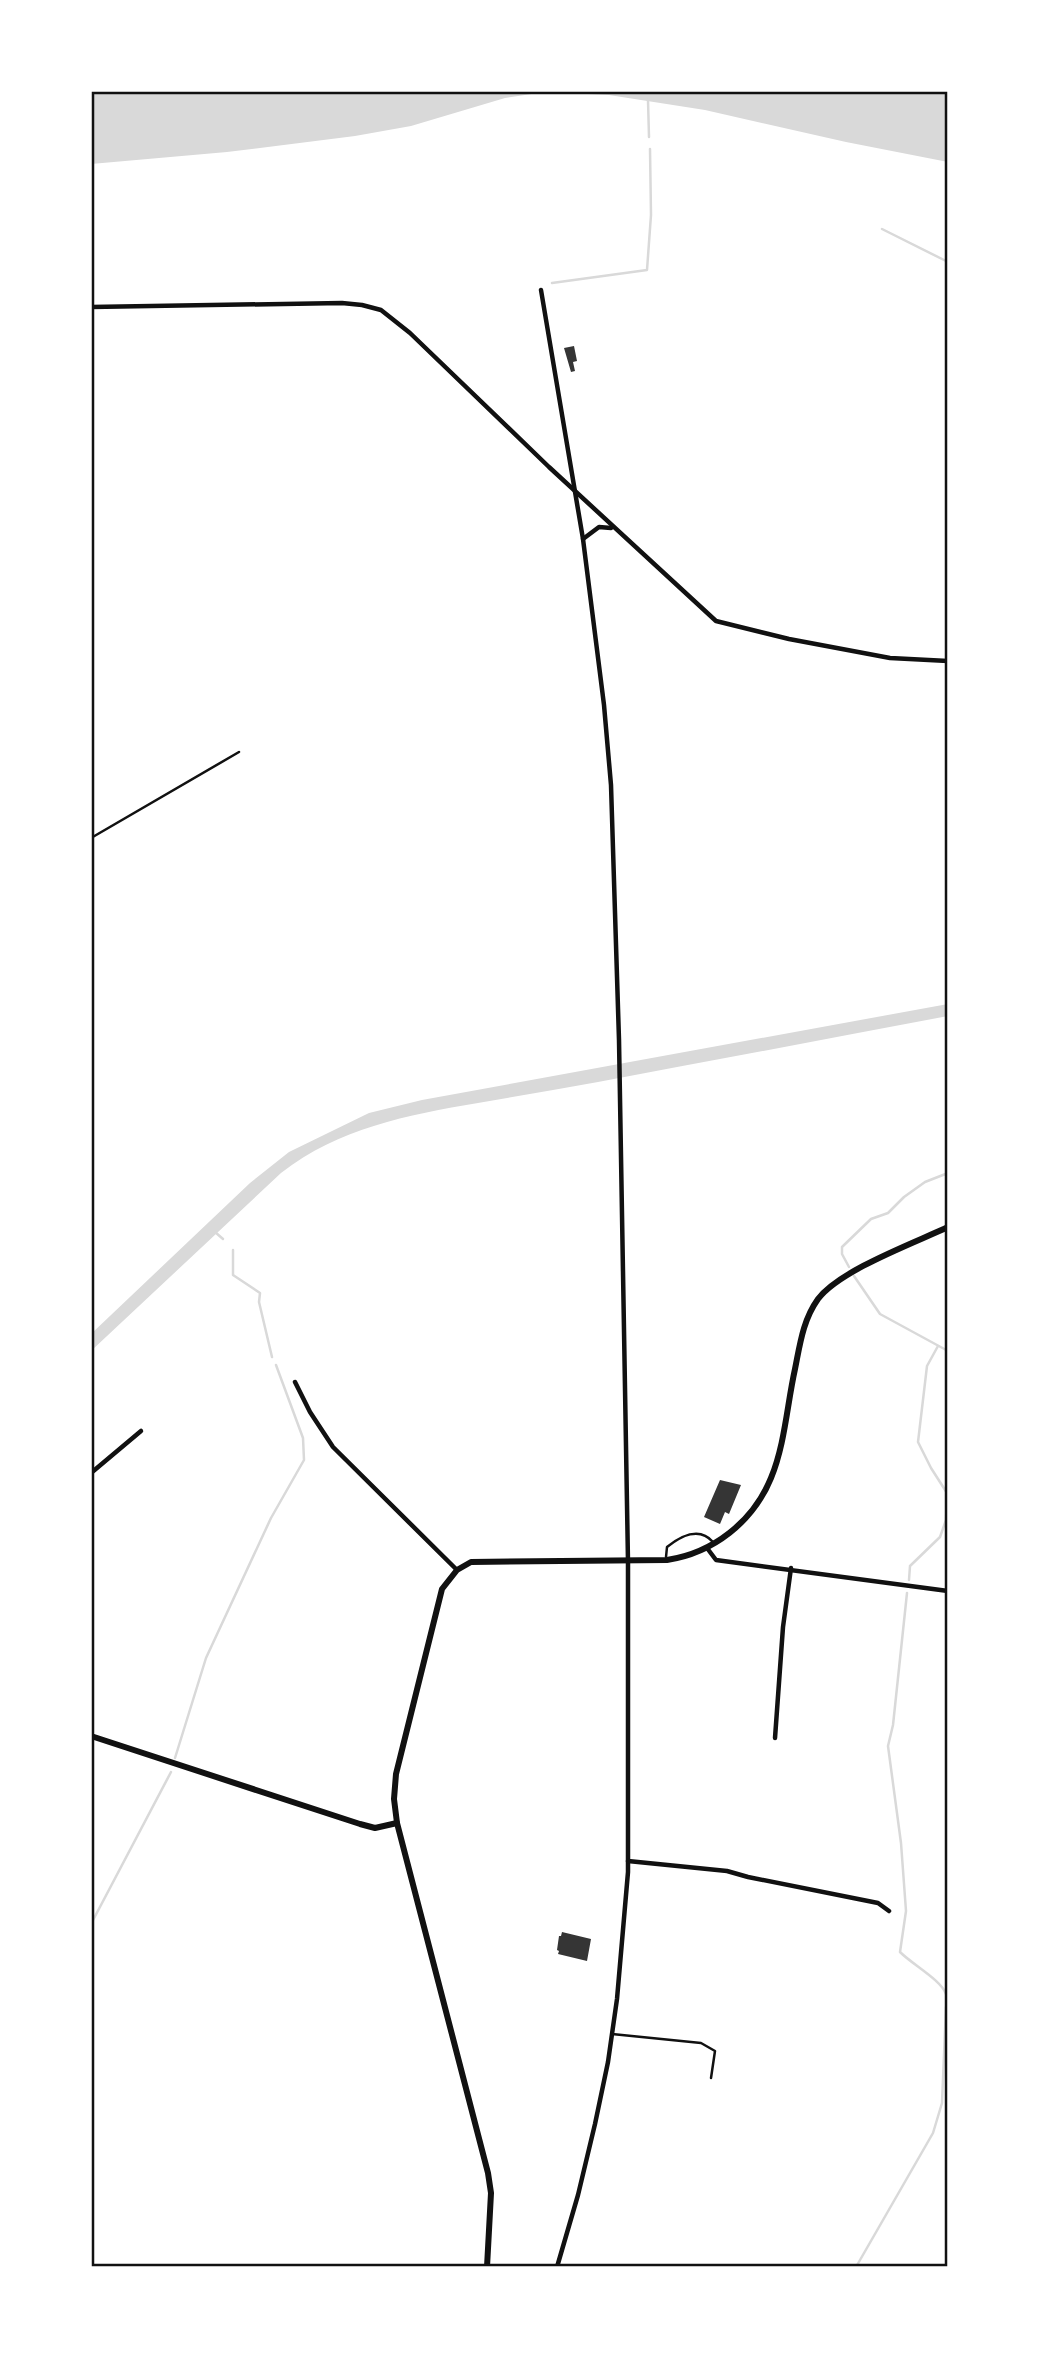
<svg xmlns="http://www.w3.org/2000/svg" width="1039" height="2358" font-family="'Titillium Web',sans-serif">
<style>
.water{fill:#d9d9d9}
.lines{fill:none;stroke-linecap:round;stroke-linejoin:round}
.stream{stroke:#d9d9d9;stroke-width:2.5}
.building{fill:#353535}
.service{stroke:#111;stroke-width:2.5}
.minor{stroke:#111;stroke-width:4.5}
.tertiary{stroke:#111;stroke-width:6}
.neatline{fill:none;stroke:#111;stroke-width:2.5}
</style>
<rect width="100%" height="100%" fill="#fff"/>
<g class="water">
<path d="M91 91H948V162L846 142 705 110 609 95 545 92 505 98 411 126 355 136 227 152 91 164Z"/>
<path d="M948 1004V1016C832 1038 715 1060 598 1082 558 1089 518 1096 478 1103 407 1115 339 1128 281 1173L91 1351V1334L250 1183 289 1152 369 1113 422 1100Z"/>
</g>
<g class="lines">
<g class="stream">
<path d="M648 100 649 137"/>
<path d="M882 229 948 262"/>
<path d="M552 283 647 270 651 215 650 149"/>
<path d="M215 1232 223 1239"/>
<path d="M233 1250V1275L260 1293 259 1302 272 1357"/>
<path d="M849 1267 842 1254V1247L871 1219 888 1213 904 1197 925 1182 948 1173"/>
<path d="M854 1276 880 1314 948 1351"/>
<path d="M909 1580 910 1566 940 1537 946 1520 947 1493 931 1468 918 1442 927 1366 938 1346"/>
<path d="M907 1593 893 1725 888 1746 901 1843 906 1911 900 1952C913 1965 941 1980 946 1994"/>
<path d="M175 1758 206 1658 271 1518 304 1460 303 1438 276 1365"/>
<path d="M91 1924 171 1772"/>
<path d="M856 2267 933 2133 942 2103 946 2007"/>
</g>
</g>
<g class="building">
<path d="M574 346 577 361 573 362 575 371 571 372 564 348Z"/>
<path d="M720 1480 741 1485 729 1514 725 1512 720 1524 704 1517Z"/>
<path d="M562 1932 591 1939 587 1961 558 1954 559 1951 557 1950 559 1936H561Z"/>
</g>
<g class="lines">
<g class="service">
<path d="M91 838 239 752"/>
<path d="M666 1557 667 1547C681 1536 699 1526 713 1542"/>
<path d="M612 2034 701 2043 715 2051 711 2078"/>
</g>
<g class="minor">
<path d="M541 290 583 539 604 705 611 785 619 1040 628 1562V1872L617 1999 608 2062 595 2124 578 2195 557 2267"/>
<path d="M91 307 342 303 362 305 381 310 410 333 549 467 716 621 789 639 890 658 948 661"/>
<path d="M583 539 599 527 611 528"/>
<path d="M295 1382 310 1412 333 1447 457 1570"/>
<path d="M91 1473 141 1431"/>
<path d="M707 1548 716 1560 948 1591"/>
<path d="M775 1738 783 1627 791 1568"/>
<path d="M628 1861 727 1871 748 1877 878 1903 889 1911"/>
</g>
<g class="tertiary">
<path d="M91 1736 360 1824 375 1828 397 1823"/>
<path d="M487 2267 491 2193 488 2173 397 1823 394 1799 396 1774 442 1589 457 1570 471 1562 667 1560C713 1553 753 1522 771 1478 785 1444 787 1405 795 1369 800 1344 803 1320 818 1299 840 1270 914 1243 948 1227"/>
</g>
</g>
<rect width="1039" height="2358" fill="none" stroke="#ffffff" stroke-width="186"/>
<rect x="93" y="93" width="853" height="2172" class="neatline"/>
</svg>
